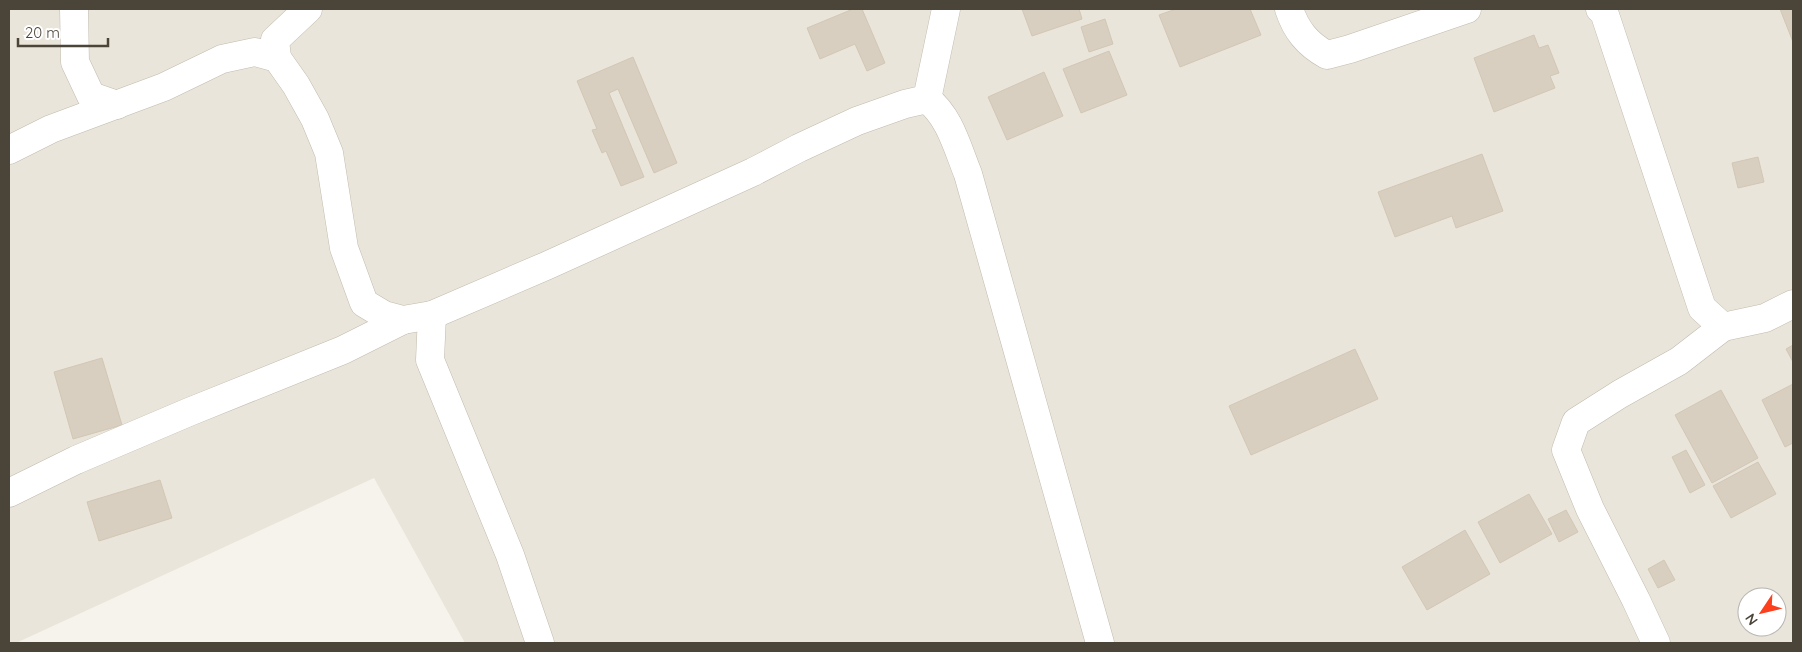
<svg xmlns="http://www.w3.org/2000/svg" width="1802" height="652" font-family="Quicksand,sans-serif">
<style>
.residential{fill:#eae5da;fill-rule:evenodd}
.building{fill:#d8cfc1;stroke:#d3c7b4}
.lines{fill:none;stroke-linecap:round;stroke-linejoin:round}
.minor-casing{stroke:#c2bbae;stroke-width:29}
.minor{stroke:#fff;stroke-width:28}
</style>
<rect width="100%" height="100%" fill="#f6f3ec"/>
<path class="residential" d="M9 9H1793V643H465L374 478 16 643H9ZM1747 597H1777V627H1747Z"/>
<g class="building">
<path d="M853 9H862L885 63 867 71 855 44 820 59 807 28Z"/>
<path d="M1022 9H1079L1082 19 1032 36Z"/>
<path d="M1176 9H1250L1261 35 1180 67 1159 15Z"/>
<path d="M1780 9H1793V42Z"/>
<path d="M1105 19 1113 44 1089 52 1081 27Z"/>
<path d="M1534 35 1539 48 1548 45 1559 73 1550 76 1555 88 1494 112 1474 58Z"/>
<path d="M1109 51 1127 95 1081 113 1063 69Z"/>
<path d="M633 57 677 163 654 173 618 89 609 93 644 177 621 186 606 151 602 153 592 130 597 129 577 81Z"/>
<path d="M1044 72 1063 116 1007 140 988 97Z"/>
<path d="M1482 154 1503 211 1456 228 1452 216 1395 237 1378 192Z"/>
<path d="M1758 157 1764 182 1738 188 1732 163Z"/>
<path d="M1793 345V362L1786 349Z"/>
<path d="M1355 349 1378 399 1251 455 1229 406Z"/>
<path d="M102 358 122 425 73 439 54 372Z"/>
<path d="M1793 384V443L1785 447 1762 400Z"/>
<path d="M1721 390 1758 458 1712 483 1675 415Z"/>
<path d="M1686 450 1705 485 1690 493 1672 457Z"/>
<path d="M1758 462 1776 494 1731 518 1713 486Z"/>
<path d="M160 480 172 518 99 541 87 502Z"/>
<path d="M1529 494 1552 534 1500 563 1478 522Z"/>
<path d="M1566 510 1578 532 1559 542 1548 519Z"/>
<path d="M1465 530 1490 574 1427 610 1402 567Z"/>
<path d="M1664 560 1675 580 1658 588 1648 569Z"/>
</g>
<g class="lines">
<defs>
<g id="minor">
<path d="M74 9 75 62 91 96 117 105"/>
<path d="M1289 9C1296 30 1307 44 1327 55L1350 49 1467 9"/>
<path d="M1600 9 1604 12 1702 308 1723 327 1765 318 1793 304"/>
<path d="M277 58 275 40 308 9"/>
<path d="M927 99 946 9"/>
<path d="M9 150 51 129 164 87 222 59 255 52 277 58 296 85 315 119 329 153 344 248 364 303 384 315 403 320 432 315 546 266 753 172 799 148 857 121 905 104 927 99C950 117 957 147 968 174L1100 643"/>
<path d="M432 315 430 360 510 555 540 643"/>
<path d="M9 493 76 460 189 412 343 350 403 320"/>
<path d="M1656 643 1636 600 1590 509 1566 450 1576 422 1620 394 1679 361 1723 327"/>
</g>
</defs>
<use href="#minor" class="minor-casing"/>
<use href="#minor" class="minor"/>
</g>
<rect width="1802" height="652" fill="none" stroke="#4b4439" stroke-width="20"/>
<g transform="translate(1762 612) rotate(235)"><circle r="24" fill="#ffffff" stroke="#b7b4b0"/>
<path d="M0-4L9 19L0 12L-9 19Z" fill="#fc3f1d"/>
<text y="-8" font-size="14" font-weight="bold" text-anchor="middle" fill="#4b4439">N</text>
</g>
<path d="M18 38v8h90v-8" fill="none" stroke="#4b4439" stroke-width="2.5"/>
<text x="25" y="38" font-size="15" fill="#4b4439" stroke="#ffffff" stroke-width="4" paint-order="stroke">20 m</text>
</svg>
